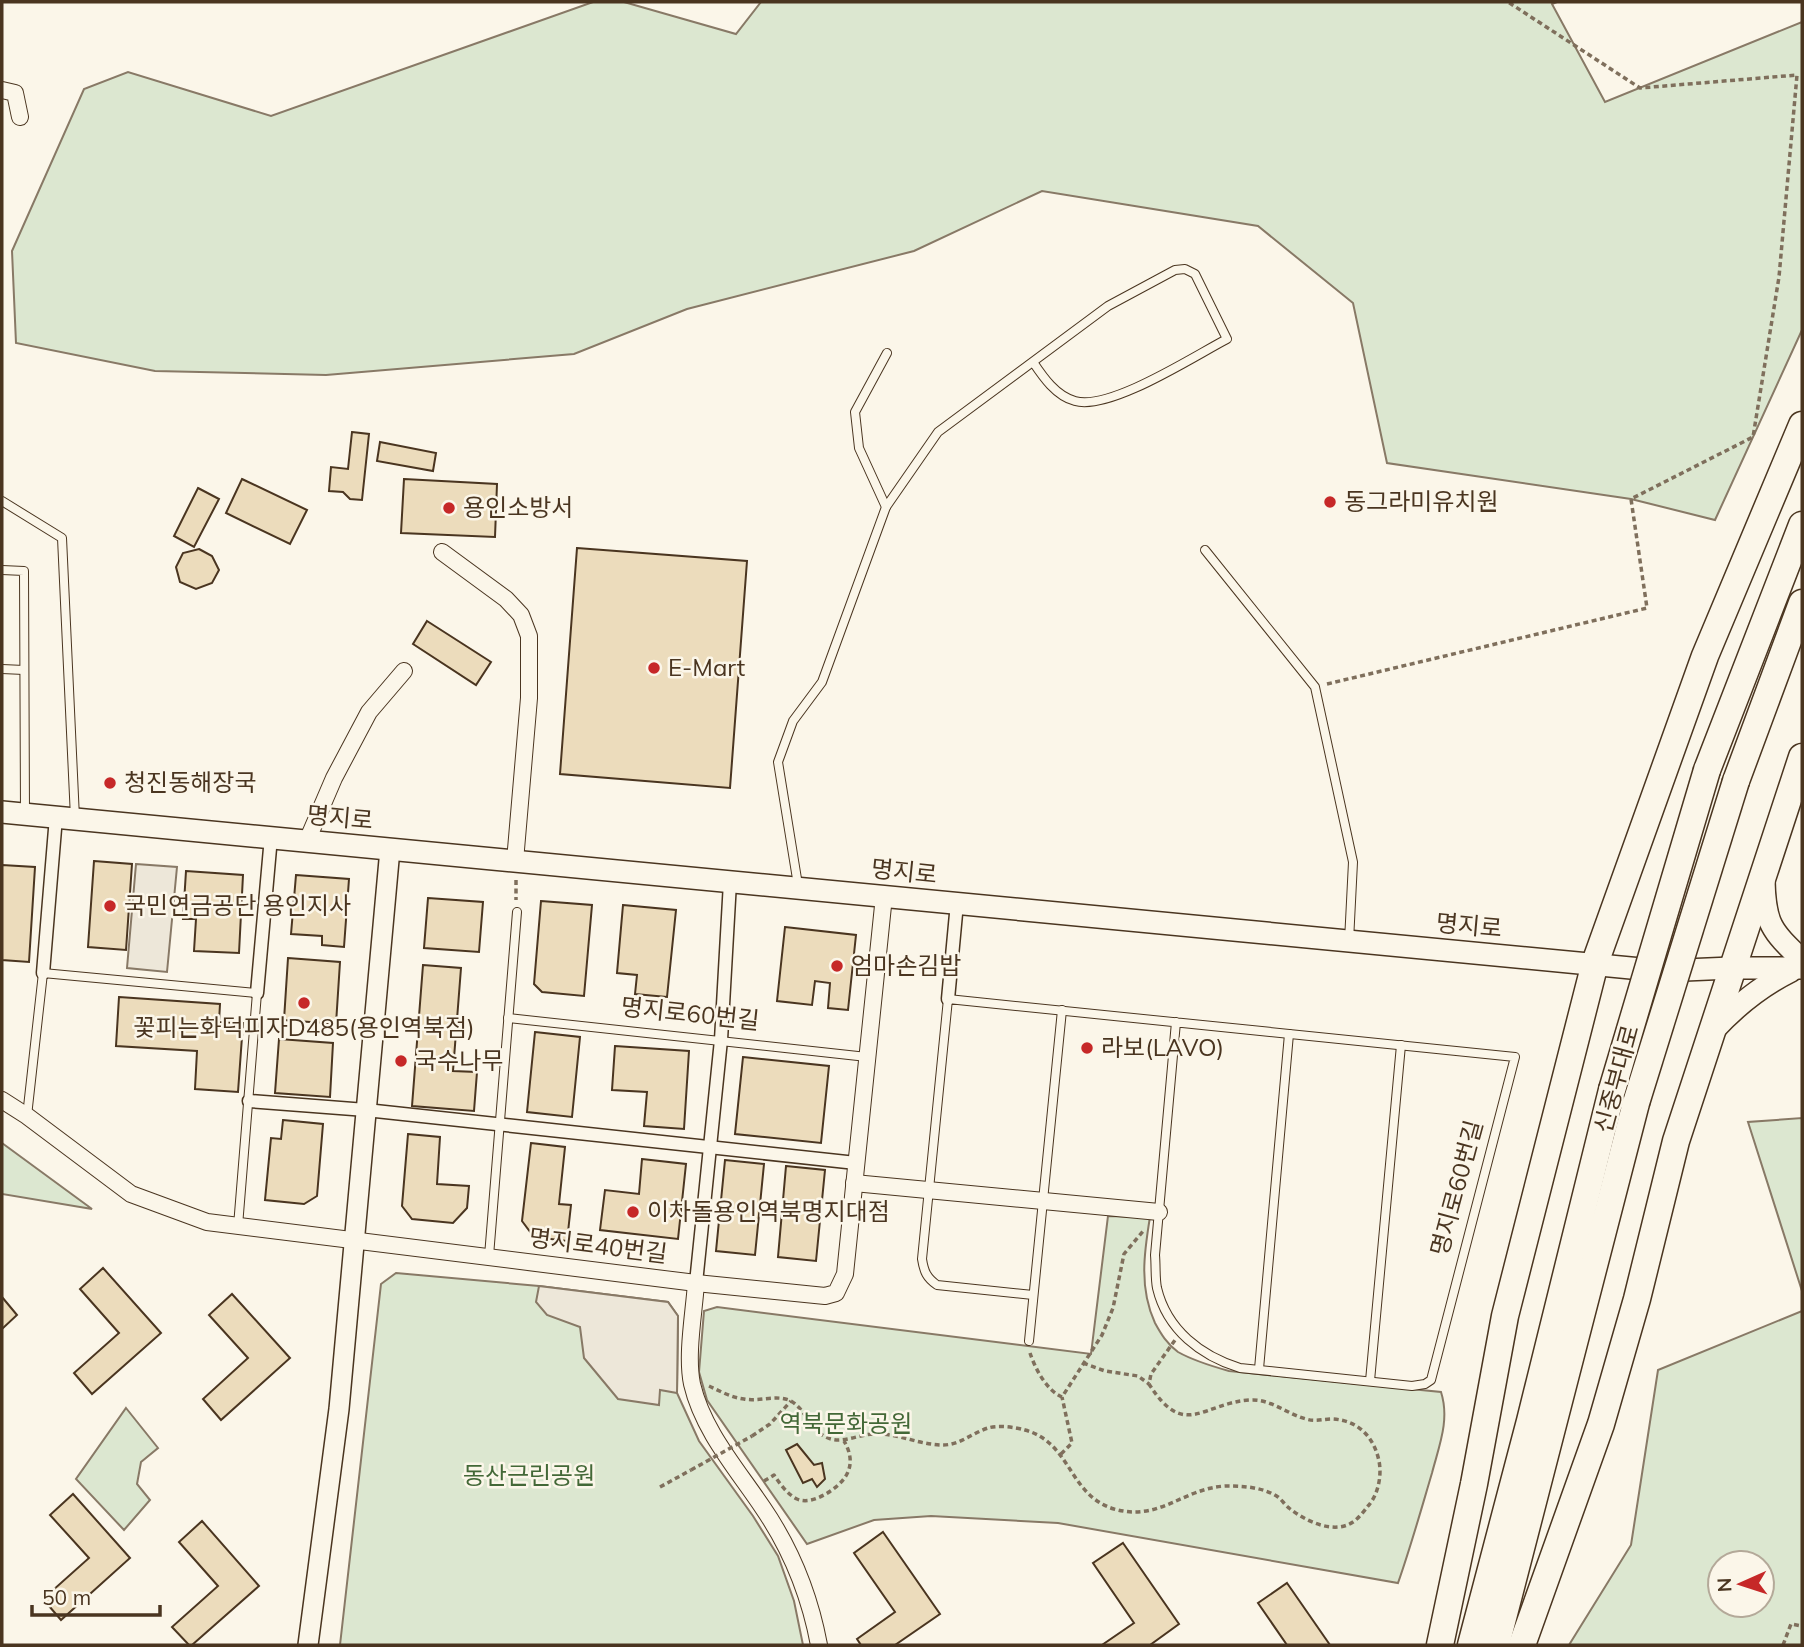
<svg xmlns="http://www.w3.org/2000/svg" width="1804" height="1647" font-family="Mulish,'Noto Sans KR',sans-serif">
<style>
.green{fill:#dce7d0;stroke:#887966;stroke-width:2;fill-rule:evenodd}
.parking{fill:#ede7d9;stroke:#887966;stroke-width:2}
.building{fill:#ecdcbc;stroke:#4a3520;stroke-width:2}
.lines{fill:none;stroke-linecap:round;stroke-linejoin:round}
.service-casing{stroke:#4a3520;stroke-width:10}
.pedestrian-casing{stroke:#4a3520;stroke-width:15}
.minor-casing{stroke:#4a3520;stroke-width:18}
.tertiary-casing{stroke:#4a3520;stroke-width:22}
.secondary-casing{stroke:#4a3520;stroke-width:24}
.trunk-casing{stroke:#4a3520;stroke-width:29}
.path{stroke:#7f6f5c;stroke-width:3.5;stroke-dasharray:5 3.5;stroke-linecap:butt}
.service{stroke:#fbf6e9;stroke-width:8}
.pedestrian{stroke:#fbf6e9;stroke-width:12}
.minor{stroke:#fbf6e9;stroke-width:16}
.tertiary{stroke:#fbf6e9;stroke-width:19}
.secondary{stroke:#fbf6e9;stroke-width:21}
.trunk{stroke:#fbf6e9;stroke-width:26}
.trunk-bridge-casing{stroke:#4a3520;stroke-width:29;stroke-linecap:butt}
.path-bridge{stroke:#7f6f5c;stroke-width:3.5;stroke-dasharray:5 3.5;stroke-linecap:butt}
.trunk-bridge{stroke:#fbf6e9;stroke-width:26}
.poi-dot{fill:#c62828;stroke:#fbf6e9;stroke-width:2.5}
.labels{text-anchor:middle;stroke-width:5;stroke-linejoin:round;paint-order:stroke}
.poi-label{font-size:24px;fill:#4a3520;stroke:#fbf6e9;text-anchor:start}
.street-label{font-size:24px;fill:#4a3520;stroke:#fbf6e9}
.park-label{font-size:24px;fill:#436837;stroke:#fbf6e9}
</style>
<rect width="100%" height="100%" fill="#fbf6e9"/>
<g class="green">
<path d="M593 2H624L736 34 761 2H1557L1552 4 1605 102 1802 22V330L1715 520 1631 499 1387 463 1353 303 1258 226 1042 191 914 251 687 309 574 354 326 375 155 371 16 343 12 251 84 89 128 72 271 116Z"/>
<path d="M1802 1118V1291L1748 1122Z"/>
<path d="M2 1143 92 1209 2 1194Z"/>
<path d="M1108 1216 1150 1217C1144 1253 1139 1288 1155 1323 1161 1334 1167 1344 1178 1352 1194 1361 1211 1366 1229 1371L1441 1392C1450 1420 1439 1446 1432 1473 1421 1510 1411 1546 1398 1583L1058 1523 931 1516 874 1520 807 1544 707 1400 699 1372 704 1311 717 1307 1091 1354Z"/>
<path d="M396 1273 539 1286 668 1302 678 1316 677 1393 699 1441 753 1516 778 1556 794 1601 803 1645H340L381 1284Z"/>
<path d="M1802 1311V1645H1569L1631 1545 1658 1370ZM1762 1563V1605H1720V1563Z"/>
<path d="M126 1408 158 1448 141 1462 137 1484 150 1500 124 1530 76 1479Z"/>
</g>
<g class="parking">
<path d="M136 864 177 867 167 972 127 968Z"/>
<path d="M539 1286 668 1302 678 1316 677 1393 660 1390 659 1405 618 1399 584 1358 580 1327 547 1315 536 1302Z"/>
</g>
<g class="building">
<path d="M352 432 369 434 362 500 350 499 343 492 329 491 331 467 348 469Z"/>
<path d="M380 442 436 453 433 471 377 461Z"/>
<path d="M242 479 307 510 290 544 226 513Z"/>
<path d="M404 479 497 484 495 537 401 533Z"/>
<path d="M198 488 219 499 194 547 174 536Z"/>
<path d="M577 548 747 561 730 788 560 774Z"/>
<path d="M199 549 212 556 219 570 212 583 196 589 180 582 176 567 183 553Z"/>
<path d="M427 621 491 662 476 685 413 644Z"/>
<path d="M94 861 132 864 126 950 88 947Z"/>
<path d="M2 865 35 867 29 962 2 960Z"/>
<path d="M186 871 243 875 239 953 194 951 196 919H183Z"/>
<path d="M296 875 349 879 344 947 322 945V936L291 934Z"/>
<path d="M428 898 483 902 479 952 424 948Z"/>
<path d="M541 901 592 905 584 996 542 992 534 984Z"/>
<path d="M623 905 676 910 667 997 635 994 637 975 617 973Z"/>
<path d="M785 927 856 935 848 1010 828 1008 830 983 815 981 812 1005 777 1001Z"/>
<path d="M288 958 340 962 336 1024 284 1020Z"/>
<path d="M423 965 461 968 453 1071 477 1072 474 1111 412 1106Z"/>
<path d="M119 997 220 1004 219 1022 243 1023 238 1092 195 1089 197 1051 116 1046Z"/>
<path d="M535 1032 580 1037 572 1117 527 1112Z"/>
<path d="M279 1039 333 1043 330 1097 275 1093Z"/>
<path d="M615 1046 689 1051 684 1129 644 1126 647 1092 612 1090Z"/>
<path d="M743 1057 829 1066 821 1143 735 1134Z"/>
<path d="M283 1120 323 1124 317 1196 304 1204 265 1200 271 1138 281 1139Z"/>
<path d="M408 1134 440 1137 437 1184 469 1186 467 1208 453 1223 412 1219 402 1206Z"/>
<path d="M531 1143 565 1147 559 1204 571 1205 567 1241 534 1237 522 1221Z"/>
<path d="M642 1159 686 1164 678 1239 600 1230 605 1190 639 1194Z"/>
<path d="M725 1160 764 1164 755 1255 716 1251Z"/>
<path d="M786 1166 825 1170 816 1261 778 1257Z"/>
<path d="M103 1268 161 1333 92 1394 74 1373 119 1333 80 1289Z"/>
<path d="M232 1294 290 1358 221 1420 203 1399 248 1358 209 1315Z"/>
<path d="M2 1297 17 1315 2 1329Z"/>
<path d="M797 1444 814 1465 822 1463 825 1479 817 1487 812 1479 803 1483 786 1450Z"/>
<path d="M73 1494 130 1558 61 1620 43 1599 89 1558 50 1515Z"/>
<path d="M202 1521 259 1586 192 1645H189L172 1627 218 1586 179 1542Z"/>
<path d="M883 1532 940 1614 895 1645H861L857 1639 895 1612 854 1553Z"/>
<path d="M1123 1543 1179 1624 1150 1645H1102L1134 1623 1093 1563Z"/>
<path d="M1287 1583 1330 1645H1287L1258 1603Z"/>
</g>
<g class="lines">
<defs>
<g id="service">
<path d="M2 501 62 538 75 818"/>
<path d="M886 507 938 432 1108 306 1175 270 1185 269 1195 274 1227 339C1194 356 1110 411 1075 401 1056 396 1043 377 1033 362"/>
<path d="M1205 550 1315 687 1353 862 1349 941"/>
<path d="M2 570 24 571 25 814"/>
<path d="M2 669 24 670"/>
<path d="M798 885 778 762 793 721 822 682 886 507 859 448 855 412 887 353"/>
<path d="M508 1018 867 1057"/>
<path d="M27 1116 43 973 257 993 238 1226"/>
<path d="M489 1256 517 912"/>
<path d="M1033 1295 937 1285C927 1278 924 1272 922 1259L948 999 1515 1057 1431 1380 1425 1384 1412 1386 1240 1368C1201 1356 1167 1330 1157 1288 1155 1278 1156 1266 1155 1255L1176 1022"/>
<path d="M1029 1341 1062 1010"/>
<path d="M1259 1369 1289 1034"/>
<path d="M1370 1381 1401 1045"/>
</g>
<g id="pedestrian">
<path d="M43 973 56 817"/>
<path d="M257 993 271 837"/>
<path d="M948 999 957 903"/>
<path d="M249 1101 366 1110 856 1163"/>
<path d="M696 1283 721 1040 730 882"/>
</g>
<g id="minor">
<path d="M2 90 15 93 20 117"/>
<path d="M442 552 506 599 521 615 529 636V698L515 861"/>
<path d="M307 841 334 778 369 712 404 671"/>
<path d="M2 1100 27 1116 131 1194 207 1222 696 1283 825 1296 836 1293 845 1274 884 896"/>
<path d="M854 1183 1159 1212"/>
<path d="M696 1283C694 1313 686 1355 692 1384 703 1431 737 1469 763 1508 791 1549 810 1597 819 1645"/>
</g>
<path id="tertiary" d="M308 1645 339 1409 390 849"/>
<g id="secondary">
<path d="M2 812 1662 971 1731 968H1802"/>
<path d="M1764 881C1765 925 1772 931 1802 960"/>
<path d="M1714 1030C1737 1005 1761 986 1791 971"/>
</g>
<g id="trunk">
<path d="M1707 770 1802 525"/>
<path d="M1736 781 1802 603"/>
<path d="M1440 1645 1474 1484 1505 1316 1595 963 1705 656 1802 425"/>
<path d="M1471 1645 1530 1421 1612 1090"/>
<path d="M1496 1645 1636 1103"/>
<path d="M1522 1645 1601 1424 1637 1299 1676 1141 1802 757"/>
</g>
</defs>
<use href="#service" class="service-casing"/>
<use href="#pedestrian" class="pedestrian-casing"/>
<use href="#minor" class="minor-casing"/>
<use href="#tertiary" class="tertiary-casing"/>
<use href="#secondary" class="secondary-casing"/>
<use href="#trunk" class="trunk-casing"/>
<g class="path">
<path d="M1327 684 1647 608 1631 499 1753 437 1779 277 1797 75 1640 88 1508 2"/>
<path d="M516 880V900"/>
<path d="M1030 1353C1035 1368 1046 1390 1062 1397L1102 1335 1113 1308 1124 1254 1144 1230"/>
<path d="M1083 1363 1105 1371 1138 1376 1149 1384"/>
<path d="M709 1386C720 1391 732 1398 744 1399 759 1402 777 1394 791 1401 805 1409 810 1428 824 1436 840 1446 857 1434 875 1434 898 1433 919 1445 943 1445 960 1445 972 1433 988 1428 998 1425 1015 1427 1025 1430 1072 1443 1068 1495 1114 1509 1160 1522 1183 1488 1226 1486 1243 1486 1263 1487 1278 1497 1282 1500 1285 1505 1289 1508 1305 1521 1334 1535 1353 1522 1359 1518 1364 1511 1368 1506 1378 1495 1382 1476 1379 1461 1374 1437 1358 1420 1332 1419 1323 1419 1315 1422 1306 1419 1287 1414 1271 1399 1251 1400 1203 1402 1185 1441 1149 1384L1151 1374 1175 1340"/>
<path d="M752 1436 770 1424 791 1401"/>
<path d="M1061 1454 1072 1443 1062 1397"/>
<path d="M764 1481 774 1475C780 1484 787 1494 797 1499 806 1503 816 1499 824 1495 847 1482 858 1465 844 1441"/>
<path d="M660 1487 691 1470"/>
<path d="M1783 1645 1791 1624 1802 1626"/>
</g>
<use href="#service" class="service"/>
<use href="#pedestrian" class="pedestrian"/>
<use href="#minor" class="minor"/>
<use href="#tertiary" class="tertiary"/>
<use href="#secondary" class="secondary"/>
<use href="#trunk" class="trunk"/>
<defs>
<g id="trunk-bridge">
<path d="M1612 1090 1707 770"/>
<path d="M1636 1103 1736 781"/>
</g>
</defs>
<use href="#trunk-bridge" class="trunk-bridge-casing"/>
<path class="path-bridge" d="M691 1470 752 1436"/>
<use href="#trunk-bridge" class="trunk-bridge"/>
</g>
<g class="poi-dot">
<circle cx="1330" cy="502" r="7"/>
<circle cx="449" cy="508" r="7"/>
<circle cx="654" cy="668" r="7"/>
<circle cx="110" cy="783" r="7"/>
<circle cx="110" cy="906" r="7"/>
<circle cx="837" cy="966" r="7"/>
<circle cx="304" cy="1003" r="7"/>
<circle cx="1087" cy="1048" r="7"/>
<circle cx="401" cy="1061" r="7"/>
<circle cx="633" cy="1212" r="7"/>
</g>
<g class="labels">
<g class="poi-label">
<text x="1344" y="510">동그라미유치원</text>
<text x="463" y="516">용인소방서</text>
<text x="668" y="676">E-Mart</text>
<text x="124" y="791">청진동해장국</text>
<text x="124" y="914">국민연금공단 용인지사</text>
<text x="851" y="974">엄마손김밥</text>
<text x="304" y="1036" text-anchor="middle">꽃피는화덕피자D485(용인역북점)</text>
<text x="1101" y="1056">라보(LAVO)</text>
<text x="415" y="1069">국수나무</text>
<text x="647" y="1220">이차돌용인역북명지대점</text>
</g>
<g class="street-label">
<text transform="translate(340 818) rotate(5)" y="8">명지로</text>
<text transform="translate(904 872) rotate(6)" y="8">명지로</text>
<text transform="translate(1469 926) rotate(5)" y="8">명지로</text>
<text transform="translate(690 1014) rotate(6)" y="8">명지로60번길</text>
<text transform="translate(1617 1079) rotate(-75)" y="8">신중부대로</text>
<text transform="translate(1457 1188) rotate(-75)" y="8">명지로60번길</text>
<text transform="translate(598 1246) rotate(7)" y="8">명지로40번길</text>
</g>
<g class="park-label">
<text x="846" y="1432">역북문화공원</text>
<text x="529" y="1484">동산근린공원</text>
</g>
</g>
<rect width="1804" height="1647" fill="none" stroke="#4a3520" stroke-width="7"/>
<g transform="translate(1741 1584) rotate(267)"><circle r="33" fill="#fbf6e9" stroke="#b4a999" stroke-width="2"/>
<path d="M0-5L12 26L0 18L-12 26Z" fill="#c62828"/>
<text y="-10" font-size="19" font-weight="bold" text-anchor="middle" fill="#4a3520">N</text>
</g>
<path d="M32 1605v10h128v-10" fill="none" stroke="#4a3520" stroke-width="3.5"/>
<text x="42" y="1605" font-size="21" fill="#4a3520" stroke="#fbf6e9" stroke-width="5" paint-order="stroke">50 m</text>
</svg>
